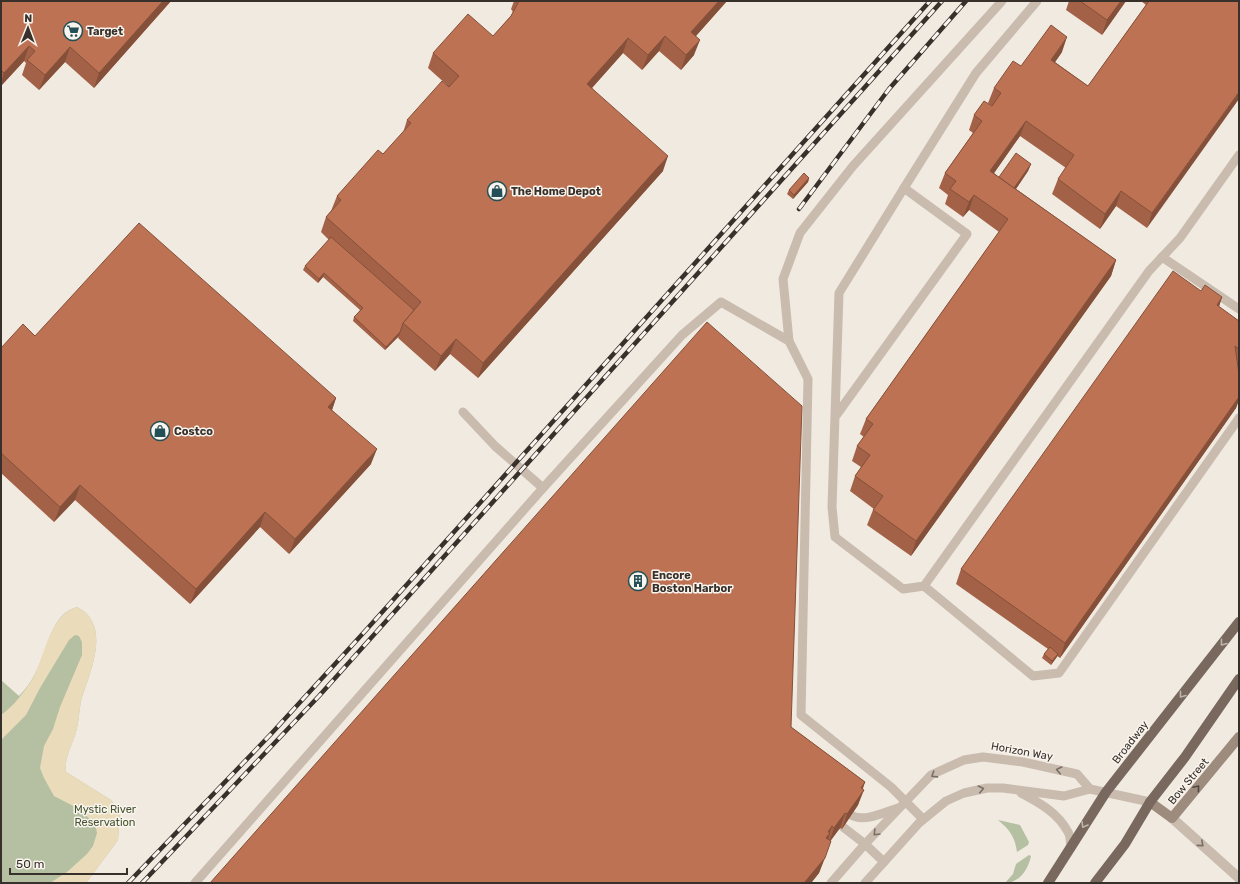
<svg xmlns="http://www.w3.org/2000/svg" width="1240" height="884" font-family="Rubik,sans-serif">
<style>
.green{fill:#b4c0a1}
.sand{fill:#eadcba}
.lines{fill:none;stroke-linecap:round;stroke-linejoin:round}
.service{stroke:#c9bbad;stroke-width:9}
.minor{stroke:#c9bbad;stroke-width:10}
.secondary{stroke:#9d8b7e;stroke-width:10}
.primary{stroke:#78685d;stroke-width:10}
.rail-casing{stroke:#38302b;stroke-width:4.5}
.rail{stroke:#f9f4ed;stroke-width:3;stroke-dasharray:9;stroke-linecap:butt}
.wall{fill:#a36247}
.shaded-wall{fill:#84503a}
.building{fill:#bd7253;stroke:#84503a}
.oneway{stroke:#bfb5ac}
.oneway2{stroke:#796f66}
.oneway3{stroke:#514740}
.labels{text-anchor:middle;stroke-width:3;stroke-linejoin:round;paint-order:stroke}
.poi-label{font-size:11px;font-weight:bold;fill:#38302b;stroke:#f9f4ed;text-anchor:start}
.street-label{font-size:11px;fill:#38302b;stroke:#f9f4ed}
.park-label{font-size:11px;fill:#455430;stroke:#f9f4ed}
</style>
<rect width="100%" height="100%" fill="#f1eae0"/>
<g class="green">
<path d="M77 607C113 625 89 674 81 701 79 711 79 722 76 732 72 746 64 757 66 772L111 800 120 812 118 840 86 883H1V680L19 696C28 687 34 677 39 665 48 645 53 613 77 607Z"/>
<path d="M998 820 1020 825 1029 842 1028 845 1017 852C1015 837 1010 830 998 820Z"/>
<path d="M1029 855 1031 856C1028 870 1019 883 1005 883L1013 874 1016 864Z"/>
</g>
<path class="sand" d="M77 607C113 625 89 674 81 701 79 711 79 722 76 732 72 746 64 757 66 772L111 800 120 812 118 840 86 883H50L67 872 87 854 93 846 97 833 96 828 83 811 54 796 44 778 40 768 44 746 53 729 60 707 82 655V642L79 636 75 635 69 640 40 688 26 715 1 740V715C13 707 26 690 33 678 45 656 50 614 77 607Z"/>
<g class="lines">
<g class="service">
<path d="M904 188 976 73 1037 1"/>
<path d="M1162 257 1239 309"/>
<path d="M789 341 783 279 800 233 853 166 1002 1"/>
<path d="M463 412 495 446 543 488"/>
<path d="M835 417 967 234 904 188 839 293 832 507 835 537 903 589 924 586 1149 271 1180 238 1239 155"/>
<path d="M924 586 1033 676 1059 673 1239 418"/>
<path d="M1021 793C1040 803 1058 813 1068 832 1071 836 1070 843 1071 848"/>
<path d="M851 815C864 823 885 812 898 808"/>
<path d="M843 827 865 844 884 862"/>
<path d="M195 883 543 488 682 335 721 302 789 341 808 379 801 715 891 787 923 819"/>
<path d="M831 883 865 844 931 775 964 760 983 757 1023 762 1077 774 1090 789 1150 802"/>
<path d="M865 883 919 823 946 801 964 793 987 788H1003L1064 796 1090 789"/>
</g>
<path class="minor" d="M1172 818 1239 878"/>
<path class="secondary" d="M1150 802 1172 818 1239 737"/>
<g class="primary">
<path d="M1048 883 1106 792 1239 622"/>
<path d="M1095 883 1125 844 1150 802 1185 757 1239 679"/>
</g>
<defs>
<g id="rail">
<path d="M799 209 889 89 966 1"/>
<path d="M128 883 271 734 367 629 930 1"/>
<path d="M142 883 319 696 942 1"/>
</g>
</defs>
<use href="#rail" class="rail-casing"/>
<use href="#rail" class="rail"/>
</g>
<g class="wall">
<path d="M1 1H171L94 88 65 62 39 90 22 75 26 63 24 61 1 86Z"/>
<path d="M514 1H727L696 36 694 55 681 70 659 51 642 70 623 53 592 88 663 171 478 378 450 354 435 371 398 338 399 336 385 350 353 321 354 317 360 310 323 277 318 283 303 270 305 266 329 240 321 232 326 217 331 211 337 196 383 154 403 133 407 120 447 85 428 68 433 53 493 36 511 16 513 12 511 9Z"/>
<path d="M1069 1H1126L1102 35 1066 10Z"/>
<path d="M1141 1H1239L1147 228 1116 206 1100 229 1052 194 1058 179 1066 168 1020 136 994 173 999 177 1031 164 1028 171 1016 189 1116 260 1111 276 911 556 867 525 873 510 874 509 850 491 855 476 861 467 852 461 857 446 864 437 860 434 866 419 999 232 969 210 963 217 945 204 948 195 939 188 945 173 973 133 969 130 974 115 992 106 988 103 994 88 1021 66 1062 52 1055 62 1088 86 1146 5Z"/>
<path d="M809 178 808 182 793 199 787 194 789 190Z"/>
<path d="M1201 291 1222 297 1219 307 1239 321V368L1238 367 1239 374V400L1236 408 1060 658 1057 656 1051 665 1042 658 1044 654 1048 649 956 584 961 569Z"/>
<path d="M35 336 336 398 332 410 371 464 289 554 260 527 190 604 75 500 54 522 1 473V348Z"/>
<path d="M791 727 865 782 858 805 842 829 840 828 830 841 819 873 811 883H210Z"/>
</g>
<g class="shaded-wall">
<path d="M163 1H171L94 88 99 73Z"/>
<path d="M719 1H727L686 47 691 32Z"/>
<path d="M1121 1H1126L1102 35 1107 20Z"/>
<path d="M665 36 659 51 642 70 648 55Z"/>
<path d="M1067 37 1062 52 1046 75 1051 60Z"/>
<path d="M628 38 623 53 582 99 587 84Z"/>
<path d="M700 40 694 55 681 70 686 55Z"/>
<path d="M29 46 24 61 1 86V83L4 73Z"/>
<path d="M70 47 65 62 39 90 45 75Z"/>
<path d="M1239 92V99L1147 228 1152 213Z"/>
<path d="M1026 121 1020 136 985 186 990 171Z"/>
<path d="M668 156 663 171 478 378 483 363Z"/>
<path d="M1031 164 1028 171 1011 196 1013 188Z"/>
<path d="M809 178 808 182 793 199 794 195Z"/>
<path d="M1121 191 1116 206 1100 229 1105 214Z"/>
<path d="M974 195 969 210 963 217 969 202Z"/>
<path d="M1116 260 1111 276 911 556 916 541Z"/>
<path d="M324 273 323 277 318 283 319 279Z"/>
<path d="M1222 297 1217 312V305Z"/>
<path d="M400 332 399 336 385 350 386 347Z"/>
<path d="M456 339 450 354 435 371 441 356Z"/>
<path d="M1239 397V400L1236 408 1060 658 1065 643Z"/>
<path d="M336 398 331 413 328 407Z"/>
<path d="M377 449 371 464 289 554 295 539Z"/>
<path d="M80 485 75 500 54 522 60 507Z"/>
<path d="M265 512 260 527 190 604 196 589Z"/>
<path d="M1058 654 1057 657 1051 665 1052 661Z"/>
<path d="M865 782 860 795 864 790 858 805 842 829 847 814 861 788Z"/>
<path d="M845 813 840 828 829 843 834 828Z"/>
<path d="M832 826 829 834 830 833 825 848 823 847 828 832Z"/>
<path d="M825 858 819 873 811 883H804Z"/>
</g>
<g class="building">
<path d="M1 1H163L99 73 70 47 45 75 27 60 35 51 29 46 4 73 1 70Z"/>
<path d="M519 1H719L691 32 700 40 686 55 665 36 648 55 628 38 587 84 668 156 483 363 456 339 441 356 403 323 421 302 326 217 341 200 337 196 378 150 383 154 411 123 407 120 442 81 449 87 459 76 433 53 468 14 493 36 511 16Z"/>
<path d="M1080 1H1121L1107 20Z"/>
<path d="M1149 1H1239V92L1152 213 1121 191 1105 214 1058 179 1074 155 1026 121 990 171 1116 260 916 541 873 510 883 496 855 476 870 455 857 446 873 424 866 419 1008 219 974 195 969 202 950 189 956 181 945 173 982 121 974 115 984 101 992 106 1001 93 994 88 1013 61 1021 66 1051 25 1067 37 1051 60 1088 86Z"/>
<path d="M1016 153 1031 164 1014 188 999 177Z"/>
<path d="M804 173 809 178 794 195 789 190Z"/>
<path d="M139 223 336 398 328 407 377 449 295 539 265 512 196 589 80 485 60 507 1 453V348L23 324 35 336Z"/>
<path d="M331 237 414 310 403 323 400 332 386 347 354 317 363 308 324 273 319 279 305 266Z"/>
<path d="M1173 271 1201 291 1205 285 1222 297 1217 305 1239 321V349L1235 346 1239 374V397L1065 643 961 569Z"/>
<path d="M707 322 802 406 791 727 865 782 861 788 864 790 847 814 845 813 834 828 832 826 828 832 830 833 826 838 831 841 825 858 804 883H419L417 882 416 883H210Z"/>
<path d="M1050 647 1058 654 1052 661 1044 654Z"/>
</g>
<defs><path id="oneway-chevron" d="M-2-3.5L2.5 0L-2 3.5" fill="none" stroke-width="1.6" stroke-linecap="round" stroke-linejoin="round"/></defs>
<g class="oneway">
<use href="#oneway-chevron" transform="translate(1223 643) rotate(128)"/>
<use href="#oneway-chevron" transform="translate(1182 695) rotate(128)"/>
<use href="#oneway-chevron" transform="translate(1084 825) rotate(121)"/>
</g>
<g class="oneway2">
<use href="#oneway-chevron" transform="translate(1059 770) rotate(-168)"/>
<use href="#oneway-chevron" transform="translate(934 775) rotate(148)"/>
<use href="#oneway-chevron" transform="translate(981 789) rotate(-12)"/>
<use href="#oneway-chevron" transform="translate(876 833) rotate(134)"/>
<use href="#oneway-chevron" transform="translate(1201 844) rotate(41)"/>
</g>
<use class="oneway3" href="#oneway-chevron" transform="translate(1197 788) rotate(-50)"/>
<defs>
<symbol id="supermarket-ring" viewBox="-11 -11 22 22"><circle r="9.5" fill="#f9f4ed" stroke="#235056" stroke-width="1.5"/><path d="M-6-5.5h2.5l.6 2H6L4.5 2H-2.5L-4.4-4H-6ZM-1.5 3.2a1.3 1.3 0 1 0 .1 0ZM3 3.2a1.3 1.3 0 1 0 .1 0Z" fill="#235056"/></symbol>
<symbol id="shop-ring" viewBox="-11 -11 22 22"><circle r="9.5" fill="#f9f4ed" stroke="#235056" stroke-width="1.5"/><path d="M-5-2.5h2.3a2.7 3.5 0 0 1 5.4 0H5L5.5 6h-11ZM-1.5-2.5h3a1.5 2.3 0 0 0-3 0Z" fill="#235056"/></symbol>
<symbol id="building-ring" viewBox="-11 -11 22 22"><circle r="9.5" fill="#f9f4ed" stroke="#235056" stroke-width="1.5"/><path d="M-4-6H4V6H1V3H-1V6H-4ZM-2.5-4.3h1.7v1.8h-1.7ZM.8-4.3h1.7v1.8H.8ZM-2.5-1h1.7V.8h-1.7ZM.8-1h1.7V.8H.8Z" fill="#235056"/></symbol>
</defs>
<g fill-rule="evenodd">
<use href="#supermarket-ring" x="62" y="20" width="22" height="22"/>
<use href="#shop-ring" x="486" y="180" width="22" height="22"/>
<use href="#shop-ring" x="149" y="420" width="22" height="22"/>
<use href="#building-ring" x="627" y="570" width="22" height="22"/>
</g>
<g class="labels">
<g class="poi-label">
<text x="87" y="35">Target</text>
<text x="511" y="195">The Home Depot</text>
<text x="174" y="435">Costco</text>
<text x="652" y="579">Encore<tspan x="652" dy="13">Boston Harbor</tspan></text>
</g>
<g class="street-label">
<text transform="translate(1130 742) rotate(-52)" y="4">Broadway</text>
<text transform="translate(1022 751) rotate(10)" y="4">Horizon Way</text>
<text transform="translate(1188 781) rotate(-50)" y="4">Bow Street</text>
</g>
<g class="park-label">
<text x="105" y="813">Mystic River<tspan x="105" dy="13">Reservation</tspan></text>
</g>
</g>
<rect width="1240" height="884" fill="none" stroke="#38302b" stroke-width="4"/>
<g transform="translate(28 28) rotate(1)" stroke="#f9f4ed" stroke-width="3" paint-order="stroke">
<path d="M0-3L7 15L0 10L-7 15Z" fill="#38302b"/>
<text y="-6" font-size="11" font-weight="bold" text-anchor="middle" fill="#38302b">N</text>
</g>
<path d="M10 868v6h117v-6" fill="none" stroke="#38302b" stroke-width="2"/>
<text x="16" y="868" font-size="12" fill="#38302b" stroke="#f9f4ed" stroke-width="3" paint-order="stroke">50 m</text>
</svg>
